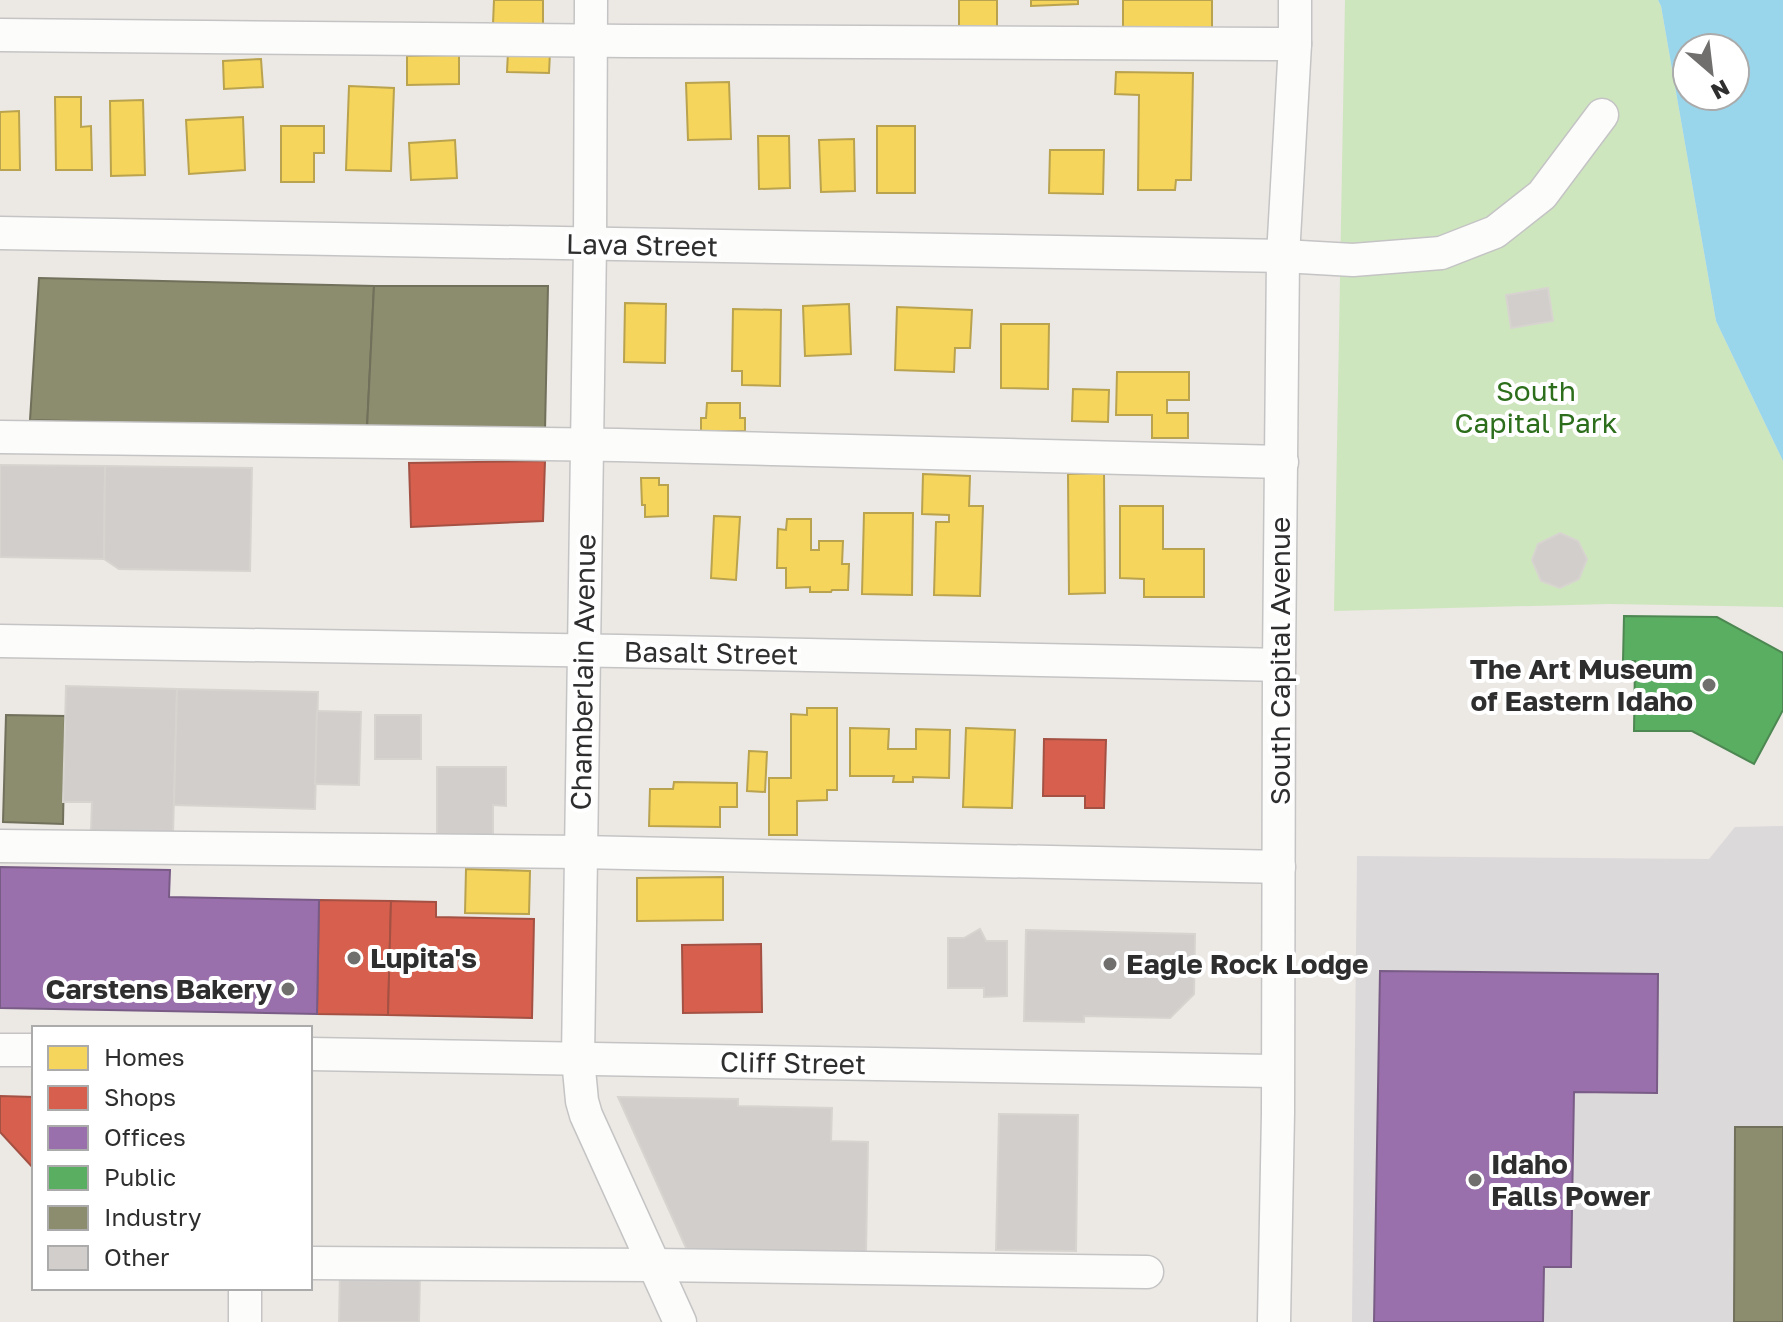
<svg xmlns="http://www.w3.org/2000/svg" width="1783" height="1322" font-family="'Golos Text',sans-serif">
<style>
.industrial{fill:#dcd9db}
.green{fill:#cee6be}
.water{fill:#99d6ec;fill-rule:evenodd}
.homes{fill:#f6d55c;stroke:#baa34e;stroke-width:2}
.shops{fill:#d6604d;stroke:#a45144;stroke-width:2}
.offices{fill:#9970ab;stroke:#795c86;stroke-width:2}
.public{fill:#5aae61;stroke:#4d8852;stroke-width:2}
.industry{fill:#8c8c6e;stroke:#70705b;stroke-width:2}
.building{fill:#d1cecb;stroke:#d7d4d0;stroke-width:2}
.lines{fill:none;stroke-linecap:round;stroke-linejoin:round}
.minor-casing{stroke:#c5c4c5;stroke-width:35}
.minor{stroke:#fcfcfb;stroke-width:32}
.poi-dot{fill:#706f6e;stroke:#fff;stroke-width:3}
.labels{text-anchor:middle;stroke-width:8;stroke-linejoin:round;paint-order:stroke}
.street-label{font-size:28px;fill:#2e2e2e;stroke:#fff}
.park-label{font-size:28px;fill:#2c6e1b;stroke:#fff}
.poi-label{font-size:28px;font-weight:bold;fill:#2e2e2e;stroke:#fff;text-anchor:start}
</style>
<rect width="100%" height="100%" fill="#ece8e4"/>
<path class="industrial" d="M1783 826V1322H1352L1357 856 1709 859 1735 827Z"/>
<path class="green" d="M1345 0H1658L1661 6 1716 321 1783 461V607L1609 604 1334 611Z"/>
<path class="water" d="M1658 0H1783V461L1716 321 1661 6ZM1687 48H1735V96H1687Z"/>
<g class="homes">
<path d="M494 0H543V25L493 24Z"/>
<rect x="959" y="0" width="38" height="31"/>
<path d="M1031 0H1078V4L1031 6Z"/>
<path d="M1123 0H1212V28L1123 27Z"/>
<path d="M508 52H550L549 73 507 72Z"/>
<path d="M459 55V84L407 85V56Z"/>
<path d="M261 59 263 87 224 89 223 61Z"/>
<path d="M1116 72 1193 73 1191 180H1176L1175 190H1138L1139 95 1115 94Z"/>
<path d="M729 82 731 139 688 140 686 83Z"/>
<path d="M349 86 394 88 391 171 346 170Z"/>
<path d="M55 97H81V127L91 126 92 170H56Z"/>
<path d="M143 100 145 175 111 176 110 101Z"/>
<path d="M19 111 20 170H0V112Z"/>
<path d="M243 117 245 170 189 174 186 120Z"/>
<path d="M281 126H324V153H314V182H281Z"/>
<rect x="877" y="126" width="38" height="67"/>
<path d="M758 136H789L790 188 759 189Z"/>
<path d="M854 139 855 191 821 192 819 140Z"/>
<path d="M455 140 457 178 411 180 409 143Z"/>
<path d="M1050 150H1104L1103 194 1049 193Z"/>
<path d="M625 303 666 304 665 363 624 362Z"/>
<path d="M849 304 851 354 805 356 803 306Z"/>
<path d="M897 307 972 310 970 348H955L954 372 895 370Z"/>
<path d="M733 309 781 310 780 386 742 385V371H732Z"/>
<path d="M1001 324H1049L1048 389 1001 388Z"/>
<path d="M1117 372H1189V400H1167V413H1188V438H1152V415H1116Z"/>
<path d="M1073 389 1109 390 1108 422 1072 421Z"/>
<path d="M707 403H740V418H745V431H701V418H706Z"/>
<path d="M1104 473 1105 593 1069 594 1068 474Z"/>
<path d="M923 474 970 476 969 506H983L980 596 934 595 936 522H949V515L922 514Z"/>
<path d="M641 478H659V485H668V516L645 517V505H642Z"/>
<path d="M1120 506H1163V549H1204V597H1144V579L1120 578Z"/>
<path d="M864 513H913L912 595 862 594Z"/>
<path d="M714 516 740 517 736 580 711 578Z"/>
<path d="M787 519H811V550H819V541H843L842 564H849L848 590H832L831 592H810V587L786 588V568H777L778 529 786 530Z"/>
<path d="M807 708H837V790H827V800L797 801V835H769V778H791V714L807 715Z"/>
<path d="M850 728 889 729 888 749H916V729L950 730 949 778 913 777V782H893L894 776H850Z"/>
<path d="M966 728 1015 730 1012 808 963 807Z"/>
<path d="M749 751 767 752 765 792 747 791Z"/>
<path d="M674 782 737 783V807H720V827L649 826 650 789H673Z"/>
<path d="M466 869 530 871 529 914 465 913Z"/>
<path d="M723 877V920L637 921V878Z"/>
</g>
<g class="shops">
<path d="M545 461 543 521 411 527 409 463Z"/>
<path d="M1044 739 1106 740 1104 808H1085V796H1043Z"/>
<path d="M319 900 391 901 388 1015 317 1014Z"/>
<path d="M391 901 436 902V917L534 919 532 1018 388 1015Z"/>
<path d="M761 944 762 1012 683 1013 682 945Z"/>
<path d="M0 1096 34 1097V1169L0 1132Z"/>
</g>
<g class="offices">
<path d="M0 867 170 870 169 897 319 900 317 1014 0 1008Z"/>
<path d="M1380 971 1658 974 1657 1093 1574 1092 1571 1267H1544L1543 1322H1374Z"/>
</g>
<path class="public" d="M1624 616 1717 617 1783 653V710L1754 764 1692 731H1634L1635 661H1623Z"/>
<g class="industry">
<path d="M39 278 374 286 367 428 30 420Z"/>
<path d="M374 286H548L545 431 367 428Z"/>
<path d="M6 715 65 716 63 824 3 822Z"/>
<path d="M1735 1127H1783V1322H1734Z"/>
</g>
<g class="building">
<path d="M1548 288 1553 321 1511 328 1506 295Z"/>
<path d="M0 465 105 466 104 559 0 557Z"/>
<path d="M105 466 252 468 250 571 119 569 104 559Z"/>
<path d="M1560 533 1578 541 1587 559 1579 579 1560 588 1541 581 1532 560 1538 544Z"/>
<path d="M66 686 177 689 173 833 91 831 92 802H63Z"/>
<path d="M177 689 318 692 315 809 174 805Z"/>
<path d="M317 711 361 712 359 785 315 784Z"/>
<rect x="375" y="715" width="46" height="44"/>
<path d="M437 767H506V806L493 805V836L437 837Z"/>
<path d="M980 929 986 941H1007V996L984 997V988H948V938H964Z"/>
<path d="M1026 930 1195 934 1194 994 1170 1018 1084 1016V1022L1024 1021Z"/>
<path d="M618 1097 738 1099V1106L832 1108 831 1141 868 1142 866 1252 687 1250Z"/>
<path d="M999 1114 1078 1115 1076 1251 996 1250Z"/>
<path d="M340 1272 420 1274 419 1322H339Z"/>
</g>
<g class="lines">
<defs>
<g id="minor">
<path d="M591 0 590 244 578 1059 582 1101 586 1115 680 1322"/>
<path d="M0 35 628 41 1295 44"/>
<path d="M0 233 1283 256 1353 260 1441 253 1495 232 1542 195 1602 115"/>
<path d="M0 437 618 445 1282 462"/>
<path d="M0 641 620 651 1279 665"/>
<path d="M0 846 580 852 1279 867"/>
<path d="M0 1050H34"/>
<path d="M310 1054 1277 1071"/>
<path d="M310 1263 655 1265 1147 1272"/>
<path d="M245 1322V1288"/>
<path d="M1274 1322 1278 1113 1279 665 1283 256 1295 44V0"/>
</g>
</defs>
<use href="#minor" class="minor-casing"/>
<use href="#minor" class="minor"/>
</g>
<g class="poi-dot">
<circle cx="1709" cy="685" r="8"/>
<circle cx="354" cy="958" r="8"/>
<circle cx="1110" cy="964" r="8"/>
<circle cx="288" cy="989" r="8"/>
<circle cx="1475" cy="1180" r="8"/>
</g>
<g class="labels">
<g class="street-label">
<text transform="translate(642 245) rotate(1)" y="10">Lava Street</text>
<text transform="translate(711 653) rotate(1)" y="10">Basalt Street</text>
<text transform="translate(1280 661) rotate(-90)" y="10">South Capital Avenue</text>
<text transform="translate(583 672) rotate(-89)" y="10">Chamberlain Avenue</text>
<text transform="translate(793 1063) rotate(1)" y="10">Cliff Street</text>
</g>
<g class="park-label">
<text x="1536" y="401">South<tspan x="1536" dy="32">Capital Park</tspan></text>
</g>
<g class="poi-label">
<text x="1693" y="679" text-anchor="end">The Art Museum<tspan x="1693" dy="32">of Eastern Idaho</tspan></text>
<text x="370" y="968">Lupita's</text>
<text x="1126" y="974">Eagle Rock Lodge</text>
<text x="272" y="999" text-anchor="end">Carstens Bakery</text>
<text x="1491" y="1174">Idaho<tspan x="1491" dy="32">Falls Power</tspan></text>
</g>
</g>
<rect x="32" y="1026" width="280" height="264" fill="#ffffff" stroke="#ababab" stroke-width="2"/>
<rect x="48" y="1046" width="40" height="24" fill="#f6d55c" stroke="#ababab" stroke-width="2"/>
<text x="104" y="1066" font-size="24" fill="#2e2e2e">Homes</text>
<rect x="48" y="1086" width="40" height="24" fill="#d6604d" stroke="#ababab" stroke-width="2"/>
<text x="104" y="1106" font-size="24" fill="#2e2e2e">Shops</text>
<rect x="48" y="1126" width="40" height="24" fill="#9970ab" stroke="#ababab" stroke-width="2"/>
<text x="104" y="1146" font-size="24" fill="#2e2e2e">Offices</text>
<rect x="48" y="1166" width="40" height="24" fill="#5aae61" stroke="#ababab" stroke-width="2"/>
<text x="104" y="1186" font-size="24" fill="#2e2e2e">Public</text>
<rect x="48" y="1206" width="40" height="24" fill="#8c8c6e" stroke="#ababab" stroke-width="2"/>
<text x="104" y="1226" font-size="24" fill="#2e2e2e">Industry</text>
<rect x="48" y="1246" width="40" height="24" fill="#d1cecb" stroke="#ababab" stroke-width="2"/>
<text x="104" y="1266" font-size="24" fill="#2e2e2e">Other</text>
<g transform="translate(1711 72) rotate(152)"><circle r="38" fill="#ffffff" stroke="#ababab" stroke-width="2"/>
<path d="M0-6L14 30L0 20L-14 30Z" fill="#706f6e"/>
<text y="-12" font-size="22" font-weight="bold" text-anchor="middle" fill="#2e2e2e">N</text>
</g>
</svg>
